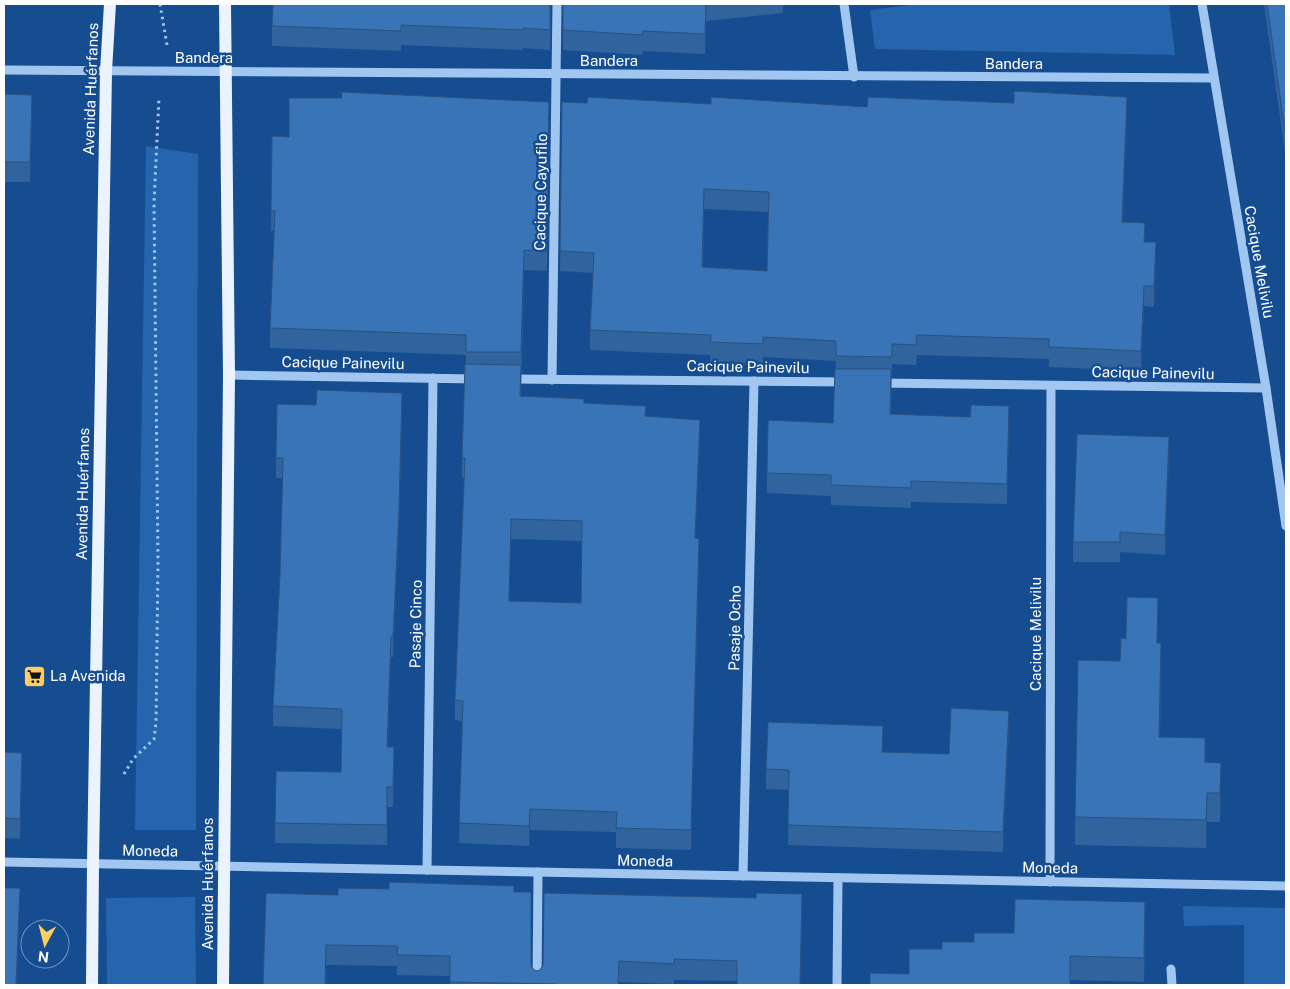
<svg xmlns="http://www.w3.org/2000/svg" width="1290" height="989" font-family="'Public Sans',sans-serif">
<style>
.green{fill:#2465ad}
.lines{fill:none;stroke-linecap:round;stroke-linejoin:round}
.path{stroke:#a1c7f1;stroke-width:3;stroke-dasharray:2.5 4;stroke-linecap:butt}
.minor{stroke:#a1c7f1;stroke-width:9}
.major{stroke:#ebf3ff;stroke-width:12}
.wall{fill:#31649d;fill-rule:evenodd}
.shaded-wall{fill:#285180}
.building{fill:#3974b7;stroke:#285180;fill-rule:evenodd}
.labels{text-anchor:middle;stroke-width:5;stroke-linejoin:round;paint-order:stroke}
.street-label{font-size:15px;fill:#fff;stroke:#154d90}
.poi-label{font-size:15px;fill:#fff;stroke:#154d90;text-anchor:start}
</style>
<rect width="100%" height="100%" fill="#154d90"/>
<g class="green">
<path d="M918 4H1169L1175 55 875 49 870 10Z"/>
<path d="M146 146 198 154 196 830H135Z"/>
<path d="M195 897 196 985H107L106 898Z"/>
<path d="M1183 906 1286 908V985H1244V925L1184 926Z"/>
</g>
<g class="lines">
<g class="path">
<path d="M160 4 167 45"/>
<path d="M124 774 133 759 154 739 156 723 158 561 154 203 159 97"/>
</g>
<g class="minor">
<path d="M844 4 854 77"/>
<path d="M1202 4 1266 388 1286 526"/>
<path d="M4 70 1214 78"/>
<path d="M229 375 476 379"/>
<path d="M509 379 846 382"/>
<path d="M552 380 557 4"/>
<path d="M879 383 1266 388"/>
<path d="M4 862 1286 886"/>
<path d="M427 870 433 378"/>
<path d="M743 876 754 381"/>
<path d="M1050 882 1051 386"/>
<path d="M1171 969 1172 985"/>
<path d="M537 985 538 872"/>
<path d="M837 985 838 878"/>
</g>
<g class="major">
<path d="M92 985 93 864 106 71 110 4"/>
<path d="M223 985 229 375 225 4"/>
</g>
</g>
<g class="wall">
<path d="M551 4 550 50 523 48V50L401 45V51L272 46V26Z"/>
<path d="M563 4H783V13L706 21 705 54 643 51 642 55 563 50Z"/>
<path d="M1264 4H1286V159Z"/>
<path d="M341 92 549 102 547 271 524 270 521 396 584 403 646 416 700 440 695 538 699 559 691 850 616 848V832L530 830 529 846 459 843 462 721 455 720V700L465 478H462V458L466 355 270 348V328L274 231H271L272 136 289 137 341 98ZM511 539 581 541V603L509 601Z"/>
<path d="M4 94 32 115 30 182H4Z"/>
<path d="M562 102 587 103 711 104 867 107 1127 117 1123 222 1145 242 1156 262 1154 307 1144 306 1141 371 1049 367V359L917 355 916 365 892 364 891 414 1009 426 1007 504 911 502V508L831 505V496L767 493V473L833 423 836 361 763 357V364L710 362V355L590 350V330L593 273 560 271ZM704 209 768 212 767 271 703 267Z"/>
<path d="M402 413 399 529 393 657H391L388 747H394L393 807H387V845L275 843V823L341 772V729L273 726V706L280 575 283 478H276V458Z"/>
<path d="M1169 457 1165 555 1120 552V562H1073V542Z"/>
<path d="M1158 643 1161 672 1160 737 1205 762 1221 791 1220 822H1207L1206 848 1075 845V817L1120 661Z"/>
<path d="M1009 731 1003 852 788 845 789 790 766 789V769L883 752 949 754Z"/>
<path d="M4 752 22 773 20 839 4 838Z"/>
<path d="M389 889 514 892 531 965 532 968 536 971 802 914 737 981 674 980V984L619 982V985H450V976L397 975V966L326 965V985H263L338 895Z"/>
<path d="M1145 926 1144 982 1070 980 909 974 942 949 1014 933Z"/>
</g>
<g class="shaded-wall">
<path d="M706 4V21L705 54V34Z"/>
<path d="M32 95V115L30 182V162Z"/>
<path d="M1127 97V117L1122 242V222Z"/>
<path d="M704 189V209L702 287V267Z"/>
<path d="M1156 242V262L1154 307V286Z"/>
<path d="M524 250V270L521 372V352Z"/>
<path d="M1144 286V306L1141 371V351Z"/>
<path d="M402 393 399 529 393 657V637Z"/>
<path d="M1009 406V426L1007 504V484Z"/>
<path d="M700 420V440L695 558V538Z"/>
<path d="M1169 437V457L1165 555V535Z"/>
<path d="M511 519V539L509 621V601Z"/>
<path d="M699 539V559L691 850V830Z"/>
<path d="M391 637V657L387 767V747Z"/>
<path d="M1161 643V672L1159 765V737Z"/>
<path d="M1009 711V731L1003 852V832Z"/>
<path d="M22 753V773L20 839V819Z"/>
<path d="M1221 763V791L1220 822V793Z"/>
<path d="M1207 793V822L1206 848V820Z"/>
<path d="M530 809V830L529 846V826Z"/>
<path d="M20 888 17 985H16Z"/>
</g>
<g class="building">
<path d="M273 4H550V30L523 28V30L401 25V31L272 26Z"/>
<path d="M563 4H706L705 34 643 31 642 35 563 30Z"/>
<path d="M1267 4H1286V139Z"/>
<path d="M1014 91 1127 97 1122 222 1145 223 1144 242H1156L1154 286H1144L1141 351 1049 347V339L917 335 916 345 892 344V357L836 356V341L763 337V344L710 342 711 335 590 330 594 253 560 251 562 102 587 103 588 97 711 104V97L867 107 868 97 1014 103ZM704 189 769 192 767 271 702 267Z"/>
<path d="M341 92 549 102 547 251 524 250 521 352H466V335L270 328 275 211H271L272 136 289 137V98H342Z"/>
<path d="M4 94 32 95 30 162H4Z"/>
<path d="M465 364 521 365 520 396 584 399V403L646 406 645 416 700 420 695 538 699 539 691 830 616 828 617 812 530 809 529 826 459 823 463 701 455 700 465 458H462ZM511 519 582 521 581 603 509 601Z"/>
<path d="M835 369H891L890 414 970 417 971 405 1009 406 1007 484 911 481V488L831 485V475L767 473 768 420 833 423Z"/>
<path d="M317 390 402 393 399 509 393 637H391L387 747H394L393 787H387V825L275 823 276 771 341 772 342 709 273 706 280 575 283 458H276L277 404 316 405Z"/>
<path d="M1077 434 1169 437 1165 535 1120 532V542H1073Z"/>
<path d="M1127 597 1158 598 1157 643H1161L1159 737 1205 738V762L1221 763 1220 793H1207L1206 820 1075 817 1078 660 1120 661 1121 638 1126 639Z"/>
<path d="M951 708 1009 711 1003 832 788 825 789 770 766 769 768 722 883 726 882 752 949 754Z"/>
<path d="M4 752 22 753 20 819 4 818Z"/>
<path d="M389 882 514 886V892H531V965L532 968 536 971 540 970 543 965 544 893 756 898V893L802 894 800 985H737V961L674 959V964L619 961 618 985H556V984L450 982V956L397 955 398 946 326 945 325 985H263L266 893 338 895V888L389 889Z"/>
<path d="M4 888H20L16 985H4Z"/>
<path d="M1015 899 1145 902 1144 958 1070 956V985H870V973L909 974V949H942V942H974V933H1014Z"/>
</g>
<defs>
<symbol id="supermarket-square" viewBox="-11 -11 22 22"><rect x="-9" y="-9" width="18" height="18" rx="4" fill="#ffce61" stroke="#154d90"/><path d="M-6-5.5h2.5l.6 2H6L4.5 2H-2.5L-4.4-4H-6ZM-1.5 3.2a1.3 1.3 0 1 0 .1 0ZM3 3.2a1.3 1.3 0 1 0 .1 0Z" fill="#111"/></symbol>
</defs>
<g fill-rule="evenodd">
<use href="#supermarket-square" x="22" y="664" width="25" height="25"/>
</g>
<g class="labels">
<g class="street-label">
<text x="204" y="63">Bandera</text>
<text x="609" y="66">Bandera</text>
<text x="1014" y="69">Bandera</text>
<text transform="translate(91 89) rotate(-88)" y="5">Avenida Huérfanos</text>
<text transform="translate(541 192) rotate(-89)" y="5">Cacique Cayufilo</text>
<text transform="translate(1259 262) rotate(80)" y="5">Cacique Melivilu</text>
<text transform="translate(343 363) rotate(1)" y="5">Cacique Painevilu</text>
<text transform="translate(748 367) rotate(1)" y="5">Cacique Painevilu</text>
<text transform="translate(1153 373) rotate(1)" y="5">Cacique Painevilu</text>
<text transform="translate(83 494) rotate(-89)" y="5">Avenida Huérfanos</text>
<text transform="translate(416 624) rotate(-89)" y="5">Pasaje Cinco</text>
<text transform="translate(735 628) rotate(-89)" y="5">Pasaje Ocho</text>
<text transform="translate(1036 634) rotate(-90)" y="5">Cacique Melivilu</text>
<text transform="translate(150 851) rotate(1)" y="5">Moneda</text>
<text transform="translate(645 861) rotate(1)" y="5">Moneda</text>
<text transform="translate(1050 868) rotate(1)" y="5">Moneda</text>
<text transform="translate(208 884) rotate(-90)" y="5">Avenida Huérfanos</text>
</g>
<g class="poi-label">
<text x="50" y="681">La Avenida</text>
</g>
</g>
<rect width="1290" height="989" fill="none" stroke="#ffffff" stroke-width="10"/>
<g transform="translate(45 944) rotate(187)"><circle r="24" fill="#154d90" stroke="#7394bc"/>
<path d="M0-4L9 19L0 12L-9 19Z" fill="#ffce61"/>
<text y="-8" font-size="14" font-weight="bold" text-anchor="middle" fill="#ffffff">N</text>
</g>
</svg>
